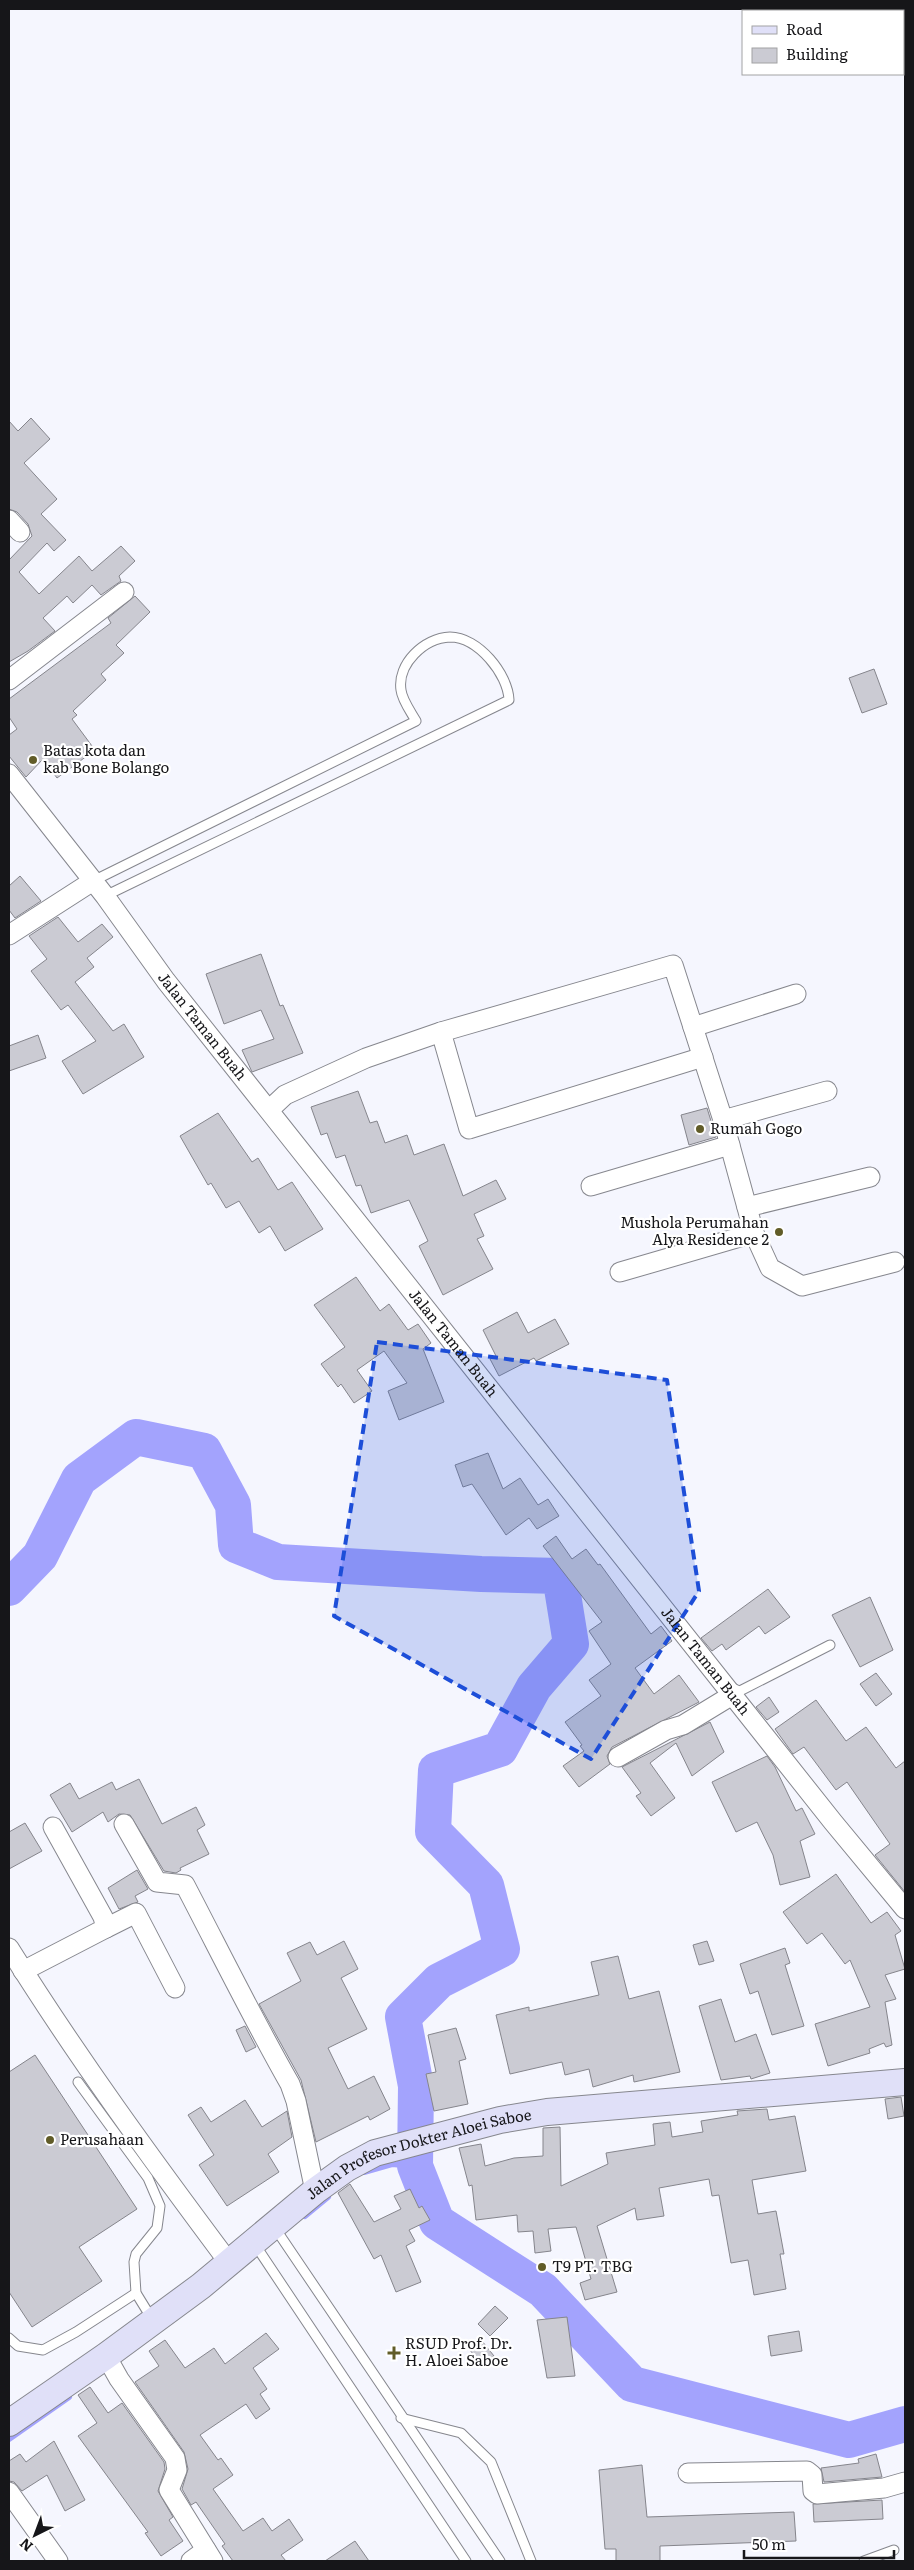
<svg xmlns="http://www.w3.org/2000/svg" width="914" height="2570" font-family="Literata,serif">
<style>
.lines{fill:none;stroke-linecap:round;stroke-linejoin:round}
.stream{stroke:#a3a3fd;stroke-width:6}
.river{stroke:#a3a3fd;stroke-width:36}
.building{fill:#cbcbd3;stroke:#85858c}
.lane-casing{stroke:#86878e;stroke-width:11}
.street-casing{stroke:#86878e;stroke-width:21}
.secondary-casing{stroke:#86878e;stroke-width:28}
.lane{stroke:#fff;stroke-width:9}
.street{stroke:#fff;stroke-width:19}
.secondary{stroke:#e0e0f8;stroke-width:26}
.marked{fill:#1d4ed8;fill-opacity:0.2;stroke:#1d4ed8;stroke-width:4;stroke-dasharray:10 6;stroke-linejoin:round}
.poi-dot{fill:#615c28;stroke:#fff;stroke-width:2}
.labels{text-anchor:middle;stroke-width:4.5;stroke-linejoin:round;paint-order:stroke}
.poi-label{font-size:15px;fill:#161619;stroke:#fff;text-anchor:start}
.street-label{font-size:15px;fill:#161619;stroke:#fff}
</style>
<rect width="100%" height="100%" fill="#f5f6fe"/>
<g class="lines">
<g class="stream">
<path d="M364 2172 392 2164 415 2166"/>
<path d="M305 2216 328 2197"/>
<path d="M9 2439 69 2397"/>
</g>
<path class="river" d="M9 1588 40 1556 79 1479 136 1437 204 1451 233 1505 236 1545 278 1562 481 1574 560 1576 571 1644 534 1687 500 1749 436 1770 433 1831 486 1885 502 1949 439 1981 403 2017 416 2086 415 2166 437 2222 543 2290 632 2384 849 2440 905 2424"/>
</g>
<g class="building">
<path d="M31 418 50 439 24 463 57 499 41 514 66 540 54 551 47 543 19 572 39 594 79 556 92 571 121 546 135 561 119 576 121 581 101 595 92 585 73 603 67 596 43 618 55 631 28 651 9 662V560L32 536 28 524 17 512 9 509V421L18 431Z"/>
<path d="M135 596 150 612 116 645 124 653 101 674 106 680 73 711 77 715 72 719 95 750 57 778 43 759 26 777 9 756V735L17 729 9 717V699L111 623 108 618Z"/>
<path d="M874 669 887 704 862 713 849 678Z"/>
<path d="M20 876 41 901 15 918 9 910V886Z"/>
<path d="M58 917 78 942 102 924 113 937 87 958 94 967 75 982 113 1031 124 1024 144 1057 83 1094 62 1061 96 1041 68 1005 61 1010 31 971 47 959 29 936Z"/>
<path d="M261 954 280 1006 283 1005 303 1053 252 1072 242 1050 274 1039 261 1010 224 1024 206 974Z"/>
<path d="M38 1035 46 1058 9 1071V1046Z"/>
<path d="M358 1091 370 1123 377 1121 385 1143 407 1135 414 1155 444 1144 463 1196 496 1180 506 1199 474 1214 484 1236 477 1239 493 1269 443 1295 419 1246 428 1241 409 1200 371 1213 361 1185 356 1186 345 1155 336 1158 327 1133 321 1135 311 1107Z"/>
<path d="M707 1108 716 1137 689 1145 681 1115Z"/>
<path d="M218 1113 252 1162 258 1158 278 1190 292 1182 323 1229 285 1251 270 1226 259 1233 239 1201 226 1208 211 1183 208 1185 180 1136Z"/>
<path d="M356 1277 380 1311 389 1304 408 1330 418 1324 431 1343 423 1349 444 1402 399 1420 388 1391 407 1383 384 1351 357 1370 372 1391 354 1403 341 1384 338 1387 321 1364 345 1347 314 1305Z"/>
<path d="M517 1312 528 1333 555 1319 569 1344 536 1361 534 1358 499 1376 490 1359 496 1356 483 1330Z"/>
<path d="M488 1453 503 1489 520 1478 538 1505 548 1499 559 1516 537 1529 529 1518 506 1535 472 1484 463 1487 455 1465Z"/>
<path d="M556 1536 572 1559 586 1549 598 1565 600 1564 651 1634 661 1626 672 1641 635 1668 654 1694 679 1675 699 1702 612 1747 607 1756 610 1764 579 1787 563 1766 584 1751 580 1746 582 1745 565 1722 601 1696 589 1680 611 1664 589 1631 602 1622 543 1546Z"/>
<path d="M768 1589 790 1617 765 1634 759 1626 726 1650 722 1644 712 1651 701 1638Z"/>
<path d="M870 1597 893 1650 860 1667 832 1615Z"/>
<path d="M876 1673 892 1694 876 1706 860 1684Z"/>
<path d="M769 1697 779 1712 767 1720 756 1707Z"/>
<path d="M816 1700 846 1741 866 1727 896 1768 905 1761V1892L875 1855 890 1844 847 1782 836 1790 804 1747 793 1754 775 1729Z"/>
<path d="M710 1722 724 1752 692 1776 676 1743 650 1763 675 1798 651 1816 636 1796 641 1793 622 1767Z"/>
<path d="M767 1756 775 1767 796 1811 802 1808 815 1834 800 1841 810 1877 780 1885 773 1855 757 1822 736 1832 712 1782Z"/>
<path d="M139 1779 162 1824 196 1807 205 1825 197 1830 209 1854 180 1868 181 1870 176 1873 164 1871 130 1815 119 1814 108 1822 103 1812 72 1832 50 1795 70 1783 79 1799 112 1782 116 1790Z"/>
<path d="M25 1823 42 1851 9 1869V1832Z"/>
<path d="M137 1870 148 1889 135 1896 138 1902 119 1909 108 1888Z"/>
<path d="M836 1874 871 1923 887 1912 901 1931 895 1935 905 1969 885 1975 896 1999 885 2002 892 2045 886 2047 884 2043 869 2049 870 2053 828 2066 815 2024 870 2007 850 1960 845 1964 822 1933 807 1944 783 1912Z"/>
<path d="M344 1941 358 1969 341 1978 367 2029 328 2048 348 2089 374 2076 390 2109 370 2120 368 2116 316 2142 301 2080 259 2004 301 1981 287 1953 310 1942 317 1955Z"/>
<path d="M707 1941 714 1961 699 1965 693 1945Z"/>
<path d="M785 1948 790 1963 785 1965 804 2026 772 2035 758 1991 750 1994 740 1964Z"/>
<path d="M618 1956 629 1999 659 1991 680 2072 634 2082 633 2075 593 2087 589 2069 565 2075 562 2062 510 2074 496 2015 529 2007V2011L599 1995 591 1962Z"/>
<path d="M721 1999 735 2042 756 2034 770 2073 751 2079 750 2076 721 2080 699 2006Z"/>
<path d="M245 2026 256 2047 246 2052 236 2030Z"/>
<path d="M456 2028 466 2059 459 2061 468 2104 434 2111 426 2074 436 2072 428 2035Z"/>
<path d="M35 2055 137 2209 79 2247 102 2281 32 2327 9 2292V2072Z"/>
<path d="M901 2097 904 2116 888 2119 885 2099Z"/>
<path d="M245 2100 262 2127 287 2111 292 2137 268 2154 279 2172 227 2206 199 2165 214 2155 188 2115 201 2107 211 2122Z"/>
<path d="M767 2109 769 2120 795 2116 806 2171 752 2180 758 2214 776 2211 784 2254H780L786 2289 754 2295 748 2260 731 2263 719 2195 712 2196 709 2179 659 2188 664 2216 637 2220 635 2208 597 2226 617 2292 585 2300 580 2283 591 2279 576 2227 548 2229 551 2251 535 2253 533 2231 518 2232 517 2215 476 2220 472 2185 469 2186 459 2148 481 2144 485 2166 514 2158 543 2156V2128L560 2127 561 2186 608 2164 606 2153 655 2145 653 2124 670 2122 672 2137 703 2132 701 2121 738 2115 737 2111Z"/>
<path d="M350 2184 374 2222 401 2209 394 2196 410 2189 419 2208 422 2206 430 2220 409 2230 415 2241 406 2246 421 2282 396 2292 381 2255 374 2259 338 2193Z"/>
<path d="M495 2306 508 2318 490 2336 478 2324Z"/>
<path d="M567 2317 575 2376 547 2378 537 2320Z"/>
<path d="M799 2331 802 2351 771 2356 768 2336Z"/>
<path d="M266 2333 279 2349 253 2368 267 2389 260 2394 270 2409 256 2419 246 2404 200 2435 218 2460 221 2458 233 2475 213 2489 243 2531 263 2518 272 2531 289 2519 303 2540 281 2555 286 2561H233L222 2546 225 2544 196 2502 191 2505 182 2489 188 2469 184 2452 135 2382 159 2366 149 2351 165 2340 185 2368 214 2348 225 2364Z"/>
<path d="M482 2341 494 2356 481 2365 470 2350Z"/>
<path d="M90 2387 108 2413 122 2403 164 2462 165 2469 158 2491 173 2517 169 2520 183 2541 161 2556 145 2533 148 2532 78 2436 97 2423 78 2395Z"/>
<path d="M54 2441 85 2500 65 2511 47 2475 22 2491 14 2482 9 2481V2461L20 2454 26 2462Z"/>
<path d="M876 2454 882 2477 824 2482 821 2468 859 2463 858 2459Z"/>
<path d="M642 2465 647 2517 794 2512 796 2541 660 2546V2561H616V2549H605L599 2470Z"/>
<path d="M882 2500 883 2519 814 2522 813 2504Z"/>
<path d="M355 2541 369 2561H325Z"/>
</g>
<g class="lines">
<defs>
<g id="lane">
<path d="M93 881 416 721C411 712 402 700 401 690 397 664 424 638 450 637 478 637 508 674 509 700L105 896"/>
<path d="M734 1694 830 1645"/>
<path d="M78 2082 148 2178 160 2206 157 2228 136 2254 134 2262 136 2293 152 2319"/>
<path d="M275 2228 500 2561"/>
<path d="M254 2243 466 2561"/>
<path d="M9 2338 18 2346 43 2350 76 2332 136 2293"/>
<path d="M401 2418 461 2433 491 2462 531 2561"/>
<path d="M864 2561 894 2550"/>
</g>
<g id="street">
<path d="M9 520 20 532"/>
<path d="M9 680 124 592"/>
<path id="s1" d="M9 774 105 896 166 981 833 1822 905 1909"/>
<path d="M9 935 93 881"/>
<path d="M693 1027 796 994"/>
<path d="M441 1032 469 1129 703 1057"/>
<path d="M269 1110 285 1095 366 1058 441 1032 673 965 723 1120 754 1233 770 1268 802 1286 895 1262"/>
<path d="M723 1120 827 1091"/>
<path d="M591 1186 730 1145"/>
<path d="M747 1207 870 1177"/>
<path d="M620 1272 754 1233"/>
<path d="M618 1757 666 1730 683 1725 734 1694"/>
<path d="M124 1824 157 1882 185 1885C220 1952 253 2019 290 2084L296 2101 315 2191"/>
<path d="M106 1928 136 1913 175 1988"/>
<path d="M9 1948C77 2057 153 2161 230 2264"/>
<path d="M23 1971 106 1928 103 1917 53 1827"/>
<path d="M106 2356 119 2379 175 2458 177 2470 169 2490 213 2561"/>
<path d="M688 2473 807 2471 812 2475 813 2491 817 2494 884 2488 905 2482"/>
<path d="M9 2492 58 2561"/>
<path d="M191 2561 206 2550"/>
</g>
<g id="secondary">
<path id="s2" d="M9 2423 106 2356 201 2286 315 2191 347 2168 375 2153 500 2120 547 2112 905 2082"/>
</g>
</defs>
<use href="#lane" class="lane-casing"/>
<use href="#street" class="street-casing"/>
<use href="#secondary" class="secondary-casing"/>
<use href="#lane" class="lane"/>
<use href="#street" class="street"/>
<use href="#secondary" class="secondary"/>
</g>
<path class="marked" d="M377 1342 667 1380 699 1591 591 1759 334 1616Z"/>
<g class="poi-dot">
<circle cx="33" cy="760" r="5"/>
<circle cx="700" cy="1129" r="5"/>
<circle cx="779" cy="1232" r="5"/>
<circle cx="50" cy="2140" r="5"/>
<circle cx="542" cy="2267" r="5"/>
<path d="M391.5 2345.5h5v5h5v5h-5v5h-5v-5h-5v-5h5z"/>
</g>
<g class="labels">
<g class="poi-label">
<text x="43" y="756">Batas kota dan<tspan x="43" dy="17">kab Bone Bolango</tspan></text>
<text x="710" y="1134">Rumah Gogo</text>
<text x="769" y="1228" text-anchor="end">Mushola Perumahan<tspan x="769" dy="17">Alya Residence 2</tspan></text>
<text x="60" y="2145">Perusahaan</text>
<text x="552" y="2272">T9 PT. TBG</text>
<text x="405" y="2349">RSUD Prof. Dr.<tspan x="405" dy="17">H. Aloei Saboe</tspan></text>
</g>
<g class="street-label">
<text dy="5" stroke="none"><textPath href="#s1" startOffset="318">Jalan Taman Buah</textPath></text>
<text dy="5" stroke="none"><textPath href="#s1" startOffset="722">Jalan Taman Buah</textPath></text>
<text dy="5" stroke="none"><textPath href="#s1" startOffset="1128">Jalan Taman Buah</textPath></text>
<text dy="5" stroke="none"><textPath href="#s2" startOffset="496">Jalan Profesor Dokter Aloei Saboe</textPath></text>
</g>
</g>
<rect width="914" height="2570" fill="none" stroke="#161619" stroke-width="20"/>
<rect x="742" y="10" width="162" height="65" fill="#ffffff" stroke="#a2a2a3"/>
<rect x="752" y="26" width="25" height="8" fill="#e0e0f8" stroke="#a2a2a3"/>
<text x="786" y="35" font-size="15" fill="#161619">Road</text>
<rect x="752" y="48" width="25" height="15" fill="#cbcbd3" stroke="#a2a2a3"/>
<text x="786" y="60" font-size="15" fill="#161619">Building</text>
<g transform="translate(35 2535) rotate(222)" stroke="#ffffff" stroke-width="4" paint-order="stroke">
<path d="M0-4L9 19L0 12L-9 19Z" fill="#161619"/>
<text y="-8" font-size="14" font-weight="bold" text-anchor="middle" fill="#161619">N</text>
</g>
<path d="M744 2550v8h150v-8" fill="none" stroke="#161619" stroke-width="2.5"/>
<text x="752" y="2550" font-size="15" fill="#161619" stroke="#ffffff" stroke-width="4" paint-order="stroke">50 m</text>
</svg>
